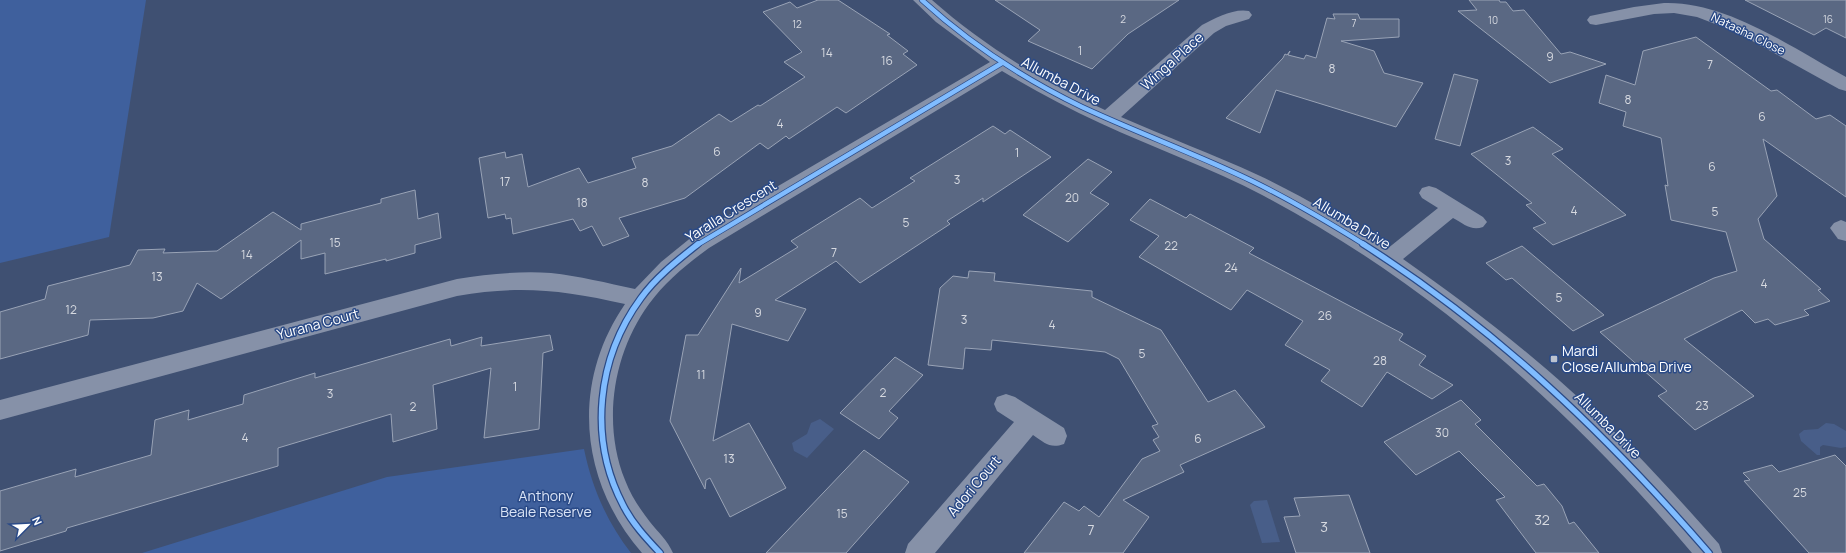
<svg xmlns="http://www.w3.org/2000/svg" width="1846" height="553" font-family="Manrope,sans-serif">
<style>
.green{fill:#3f609d}
.water{fill:#485e89}
.building{fill:#5a6883;stroke:#99a3b6}
.lines{fill:none;stroke-linecap:round;stroke-linejoin:round}
.minor{fill:#8691a8;fill-rule:evenodd}
.cycleway-far1-casing{stroke:#2a4a87;stroke-width:6}
.cycleway-casing{stroke:#2a4a87;stroke-width:8}
.cycleway-far1{stroke:#80bcff;stroke-width:4.5}
.cycleway{stroke:#80bcff;stroke-width:5.5}
.poi-dot{fill:#bcc2ce;stroke:#2a4a87;stroke-width:1.5}
.labels{text-anchor:middle;stroke-width:3;stroke-linejoin:round;paint-order:stroke}
.far-number-label{font-size:10px;fill:#d6d9e0}
.far-street-label{font-size:12px;fill:#fff;stroke:#2a4a87}
.number-label{font-size:12px;fill:#d6d9e0}
.street-label{font-size:14px;fill:#fff;stroke:#2a4a87}
.poi-label{font-size:14px;fill:#fff;stroke:#2a4a87;text-anchor:start}
.park-label{font-size:14px;fill:#dae4f6;stroke:#2a4a87}
.near-number-label{font-size:14px;fill:#d6d9e0}
</style>
<rect width="100%" height="100%" fill="#3f5072"/>
<g class="green">
<path d="M0 0H146L109 237 0 263Z"/>
<path d="M584 449C592 488 607 522 631 553H142L387 477Z"/>
</g>
<g class="water">
<path d="M820 419 834 429 807 458 794 451 792 443 807 434 811 423Z"/>
<path d="M1826 423 1834 424 1846 431V447L1841 448 1823 445 1820 447V455H1817L1801 441 1799 434 1804 430 1818 429Z"/>
<path d="M1267 500 1280 542 1262 543 1250 505 1254 501Z"/>
</g>
<g class="building">
<path d="M818 0H838L890 34 887 35 908 51 903 54 917 65 846 113 837 107 789 139 786 136 768 149 760 143 685 198 619 218 629 236 603 246 592 226 580 231 573 219 513 234 511 218 506 219 505 214 488 218 479 158 505 152 506 158 522 154 528 187 579 168 588 183 636 168 632 158 672 146 719 114 731 122 758 105 760 106 805 77 784 62 802 52 763 12 790 2 797 8Z"/>
<path d="M995 0H1179L1128 34 1092 69 1028 41 1040 30Z"/>
<path d="M1469 0H1499L1500 2H1506L1513 11 1524 10 1561 54 1570 52 1606 64 1550 83 1458 11 1477 10Z"/>
<path d="M1745 0H1846V38L1826 28 1814 35Z"/>
<path d="M1333 14H1358L1360 19H1399V37L1341 41 1374 51 1384 73 1423 83 1396 127 1276 90 1260 133 1226 118 1283 58 1285 54 1287 55 1290 51 1288 55 1304 59 1306 55 1316 58 1327 18 1335 19Z"/>
<path d="M1696 37 1771 91 1777 90 1816 119 1830 115 1846 126V197L1763 139 1777 196 1758 219 1764 239 1821 289 1818 290 1830 301 1804 310 1809 315 1775 325 1768 319 1755 323 1742 310 1684 339 1754 396 1695 430 1658 396 1667 391 1600 332 1714 278 1737 271 1726 232 1671 220 1665 185 1668 186 1661 138 1623 126 1626 112 1599 103 1606 75 1635 85 1643 51Z"/>
<path d="M1454 74 1478 80 1460 146 1435 139Z"/>
<path d="M993 126 1005 134 1010 130 1051 157 983 202V198L947 221 950 224 860 283 836 261 775 300 806 309 788 341 732 324 713 441 749 423 786 488 730 517 710 478 706 480 705 489 670 421 686 335H698L741 268 739 283 798 247 791 241 860 198 872 208 915 181 910 178Z"/>
<path d="M1533 127 1563 149 1552 154 1626 215 1553 245 1533 228 1546 223 1526 205 1532 203 1471 154Z"/>
<path d="M1088 159 1112 172 1090 193 1109 204 1068 242 1023 215Z"/>
<path d="M415 190 418 219 438 213 441 238 415 245V253L386 261V259L325 274V253L301 259V240L221 299 197 283 183 311 153 318 90 320 88 335 0 359V312L45 299 48 286 130 265 138 250 165 249 163 253 217 251 273 212 301 230V224L381 203V199Z"/>
<path d="M1150 199 1186 218 1190 214 1254 248 1249 253 1403 334 1399 340 1426 356 1419 365 1453 385 1432 399 1387 372 1362 407 1321 381 1330 370 1285 345 1303 321 1247 290 1231 310 1139 257 1159 236 1130 220Z"/>
<path d="M1522 246 1604 315 1573 331 1512 278 1506 280 1486 263Z"/>
<path d="M969 271 995 273 994 281 1092 291V297L1161 330 1208 402 1235 390 1265 427 1180 465 1184 472 1123 500 1149 517 1123 553H1024L1064 502 1079 511 1084 506 1099 517 1142 459 1160 451 1153 440 1159 437 1152 426 1158 424 1119 359 1105 352 992 340 991 350 965 348 963 369 928 365 940 288 953 276 968 278Z"/>
<path d="M550 335 553 350 543 353 539 429 484 438 491 368 433 385 437 429 393 442 391 414 278 448V466L67 528 66 531 0 551V491L76 469 75 477 151 455 155 420 189 410 188 420 243 404 244 395 315 373V378L450 339 451 346 482 337 481 346Z"/>
<path d="M895 357 923 375 889 411 898 418 879 439 840 413Z"/>
<path d="M1461 400 1481 420 1475 424 1537 486 1544 484 1562 506 1569 524 1574 522 1599 553H1536L1496 500 1505 497 1459 451 1416 475 1384 442Z"/>
<path d="M864 450 909 482 846 553H766Z"/>
<path d="M1835 455 1846 466V553H1809L1744 481 1750 480 1743 473 1772 465 1779 472Z"/>
<path d="M1349 495 1370 553H1296L1284 517 1300 516 1294 498Z"/>
</g>
<g class="lines">
<g class="minor">
<path d="M913 0H932C984 46 1042 81 1105 110L1202 25C1215 18 1234 8 1249 11L1252 15 1249 19 1226 26 1214 33 1121 117C1166 137 1213 154 1258 175 1303 196 1345 222 1387 249L1438 208 1422 198 1419 193 1422 188 1429 186 1436 188 1483 217 1487 222 1483 227C1471 231 1464 224 1453 218L1403 259C1461 300 1517 342 1570 390 1623 437 1671 490 1719 544L1722 553H1692C1570 409 1432 285 1264 196 1211 168 1154 148 1100 123 1067 108 1034 90 1002 71L709 248C687 264 665 282 649 304 613 353 602 423 625 480 631 496 640 509 650 522 658 532 668 541 673 553H642C580 482 570 384 625 304 562 290 520 285 457 296L0 420V400L457 279C488 274 519 271 551 273 579 276 607 283 635 289L661 262 693 236 990 62 936 22Z"/>
<path d="M1664 3C1727 1 1792 48 1846 77V91L1839 89 1736 32 1697 17 1674 13 1654 14 1596 25 1590 24 1587 20 1590 16 1634 7Z"/>
<path d="M1841 220 1846 222V241L1838 239 1830 228 1834 223Z"/>
<path d="M1006 394 1015 397 1064 428 1067 436 1064 444C1050 449 1045 443 1033 435L935 553H905L908 544 1014 422 997 411 994 404 997 397Z"/>
</g>
<defs>
<g id="cycleway-far1">
<path d="M922 0C970 44 1024 79 1082 107 1138 133 1196 154 1252 181 1291 200 1328 222 1365 245"/>
<path d="M697 245 1002 63"/>
</g>
<g id="cycleway">
<path d="M1363 244C1498 330 1605 433 1709 553"/>
<path d="M660 553C646 538 632 523 623 505 588 438 597 358 641 298 656 277 678 260 698 244"/>
</g>
</defs>
<use href="#cycleway-far1" class="cycleway-far1-casing"/>
<use href="#cycleway" class="cycleway-casing"/>
<use href="#cycleway-far1" class="cycleway-far1"/>
<use href="#cycleway" class="cycleway"/>
</g>
<rect class="poi-dot" x="1550" y="355" width="8" height="8" rx="2"/>
<g class="labels">
<g class="far-number-label">
<text x="1123" y="23">2</text>
<text x="1828" y="23">16</text>
<text x="1493" y="24">10</text>
<text x="1354" y="27">7</text>
<text x="797" y="28">12</text>
</g>
<g class="far-street-label">
<text transform="translate(1748 34) rotate(26)" y="4">Natasha Close</text>
</g>
<g class="number-label">
<text x="1080" y="55">1</text>
<text x="827" y="57">14</text>
<text x="1550" y="61">9</text>
<text x="887" y="65">16</text>
<text x="1710" y="69">7</text>
<text x="1332" y="73">8</text>
<text x="1628" y="104">8</text>
<text x="1762" y="121">6</text>
<text x="780" y="128">4</text>
<text x="717" y="156">6</text>
<text x="1017" y="157">1</text>
<text x="1508" y="165">3</text>
<text x="1712" y="171">6</text>
<text x="957" y="184">3</text>
<text x="505" y="186">17</text>
<text x="645" y="187">8</text>
<text x="1072" y="202">20</text>
<text x="582" y="207">18</text>
<text x="1574" y="215">4</text>
<text x="1715" y="216">5</text>
<text x="906" y="227">5</text>
<text x="335" y="247">15</text>
<text x="1171" y="250">22</text>
<text x="834" y="257">7</text>
<text x="247" y="259">14</text>
<text x="1231" y="272">24</text>
<text x="157" y="281">13</text>
<text x="1764" y="288">4</text>
<text x="1559" y="302">5</text>
<text x="71" y="314">12</text>
<text x="758" y="317">9</text>
<text x="1325" y="320">26</text>
<text x="964" y="324">3</text>
<text x="1052" y="329">4</text>
<text x="1142" y="358">5</text>
<text x="1380" y="365">28</text>
<text x="701" y="379">11</text>
<text x="515" y="391">1</text>
<text x="883" y="397">2</text>
<text x="330" y="398">3</text>
<text x="1702" y="410">23</text>
<text x="413" y="411">2</text>
<text x="1442" y="437">30</text>
<text x="245" y="442">4</text>
<text x="1198" y="443">6</text>
<text x="729" y="463">13</text>
<text x="1800" y="497">25</text>
<text x="842" y="518">15</text>
</g>
<g class="street-label">
<text transform="translate(1172 61) rotate(-42)" y="5">Winga Place</text>
<text transform="translate(1061 81) rotate(28)" y="5">Allumba Drive</text>
<text transform="translate(731 211) rotate(-32)" y="5">Yaralla Crescent</text>
<text transform="translate(1352 223) rotate(31)" y="5">Allumba Drive</text>
<text transform="translate(318 324) rotate(-15)" y="5">Yurana Court</text>
<text transform="translate(1608 425) rotate(45)" y="5">Allumba Drive</text>
<text transform="translate(974 486) rotate(-50)" y="5">Adori Court</text>
</g>
<g class="poi-label">
<text x="1562" y="356">Mardi<tspan x="1562" dy="16">Close/Allumba Drive</tspan></text>
</g>
<g class="park-label">
<text x="546" y="501">Anthony<tspan x="546" dy="16">Beale Reserve</tspan></text>
</g>
<g class="near-number-label">
<text x="1542" y="525">32</text>
<text x="1324" y="532">3</text>
<text x="1091" y="535">7</text>
</g>
</g>
<g transform="translate(28 525) rotate(66)" stroke="#2a4a87" stroke-width="3" paint-order="stroke">
<path d="M0-3L7 15L0 10L-7 15Z" fill="#ffffff"/>
<text y="-6" font-size="11" font-weight="bold" text-anchor="middle" fill="#ffffff">N</text>
</g>
</svg>
